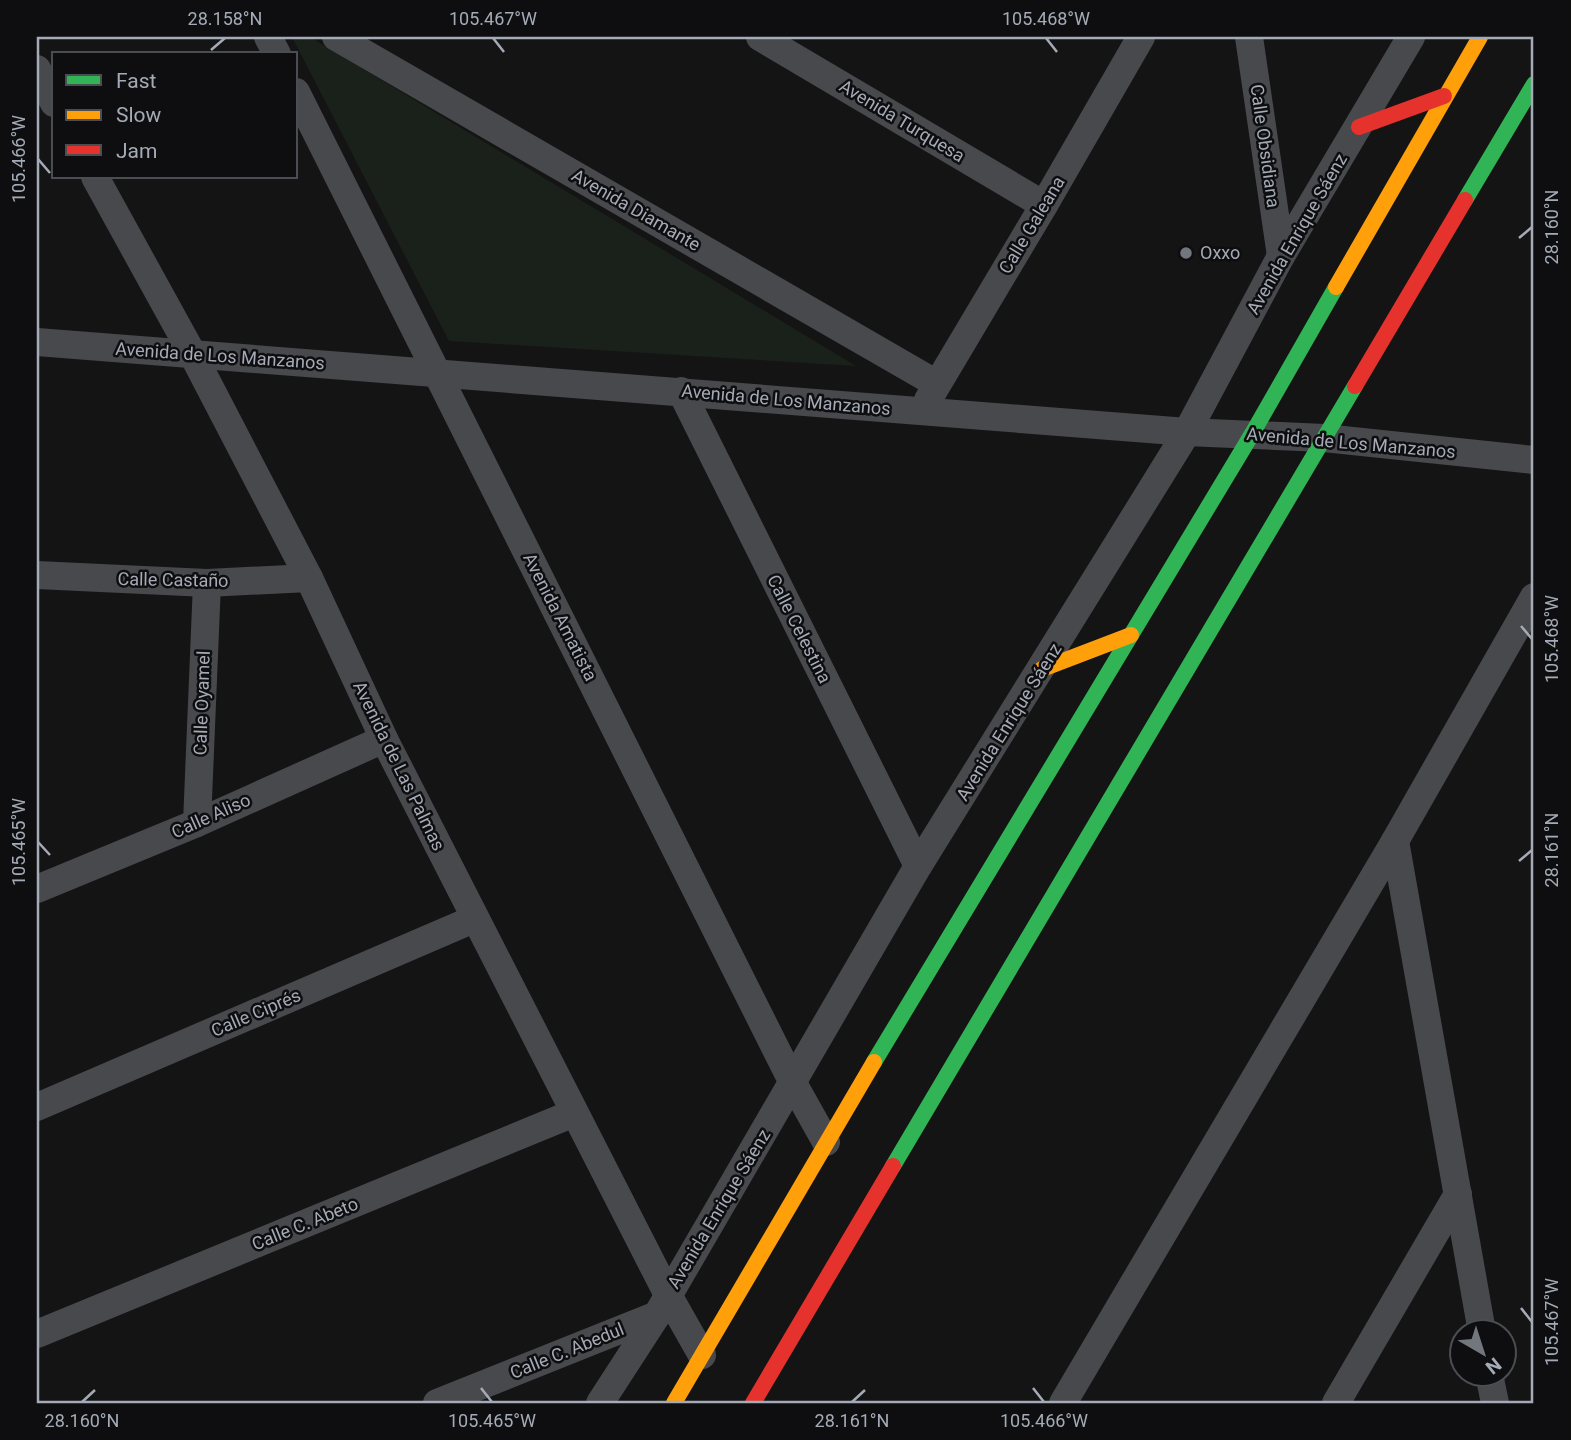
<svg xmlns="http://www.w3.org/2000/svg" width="1571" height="1440" font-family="Roboto,sans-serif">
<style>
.green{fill:#1a211b}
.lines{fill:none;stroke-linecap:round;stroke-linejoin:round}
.street{stroke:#48494d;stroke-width:28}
.fast{stroke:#30b455;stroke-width:16}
.slow{stroke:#ff9f0a;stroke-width:16}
.jam{stroke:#e5322d;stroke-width:16}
.ticks{fill:none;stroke:#a4abb6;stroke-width:2.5}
.poi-dot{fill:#72767d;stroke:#0e0e10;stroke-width:2.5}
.labels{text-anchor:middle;stroke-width:5;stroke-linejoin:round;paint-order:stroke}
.street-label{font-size:18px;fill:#a4abb6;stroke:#0e0e10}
.poi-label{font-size:18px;fill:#a4abb6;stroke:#0e0e10;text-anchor:start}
.neatline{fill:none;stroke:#a4abb6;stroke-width:2.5}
.ticks-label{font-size:18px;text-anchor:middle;fill:#a4abb6}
</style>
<rect width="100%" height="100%" fill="#141414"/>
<path class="green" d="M292 37H310L856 366 449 341Z"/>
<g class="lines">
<g class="street">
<path d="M268 37 277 54"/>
<path d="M336 37 937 384"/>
<path d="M760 37 1044 205"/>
<path d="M1249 37 1281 256"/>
<path d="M37 69 54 103"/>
<path d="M296 92 793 1083 826 1142"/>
<path d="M95 177 192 353 309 578 384 739 668 1295 702 1355"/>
<path d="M37 342 1187 432 1324 438 1534 460"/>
<path d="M681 391 918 866"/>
<path d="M928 400 1044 205 1141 37"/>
<path d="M37 575 207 583 309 578"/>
<path d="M197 823 207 583"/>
<path d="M1395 841 1482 1332"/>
<path d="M37 889 197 823 384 739"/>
<path d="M37 1107 474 919"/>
<path d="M37 1334 574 1113"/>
<path d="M1489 1374 1495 1403"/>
<path d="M437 1403 657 1315"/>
<path d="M600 1403 657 1315 918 866 1187 432 1281 256 1411 37"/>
<path d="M1063 1403 1395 841 1534 597"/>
<path d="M1336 1403 1458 1194"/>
</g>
<g class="fast">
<path d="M1465 200 1534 84"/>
<path d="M874 1062 1252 434 1336 287"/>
<path d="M893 1166 1355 386"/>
</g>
<g class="slow">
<path d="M1336 287 1480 37"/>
<path d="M1042 669 1131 635"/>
<path d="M674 1403 874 1062"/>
</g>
<g class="jam">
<path d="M1359 127 1444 96"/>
<path d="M1355 386 1465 200"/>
<path d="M753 1403 893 1166"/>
</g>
</g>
<path class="ticks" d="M493 38 504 52M1046 38 1057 52M211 50 225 38M38 159 50 173M1519 238 1532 227M1521 626 1532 639M38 842 50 855M1519 861 1532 850M1521 1308 1532 1322M481 1388 492 1402M1033 1388 1044 1402M82 1402 95 1390M852 1402 865 1390"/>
<circle class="poi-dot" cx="1186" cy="253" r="7"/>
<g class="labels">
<g class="street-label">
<text transform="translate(902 121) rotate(31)" y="6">Avenida Turquesa</text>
<text transform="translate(1265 146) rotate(82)" y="6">Calle Obsidiana</text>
<text transform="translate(636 210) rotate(30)" y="6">Avenida Diamante</text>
<text transform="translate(1032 225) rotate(-59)" y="6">Calle Galeana</text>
<text transform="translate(1297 234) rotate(-60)" y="6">Avenida Enrique Sáenz</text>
<text transform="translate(220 356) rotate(4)" y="6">Avenida de Los Manzanos</text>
<text transform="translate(786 400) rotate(5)" y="6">Avenida de Los Manzanos</text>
<text transform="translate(1351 443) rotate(5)" y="6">Avenida de Los Manzanos</text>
<text transform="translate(173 580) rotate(1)" y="6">Calle Castaño</text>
<text transform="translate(560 617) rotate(63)" y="6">Avenida Amatista</text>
<text transform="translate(799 629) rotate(63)" y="6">Calle Celestina</text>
<text transform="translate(202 703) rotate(-88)" y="6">Calle Oyamel</text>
<text transform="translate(1009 722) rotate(-58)" y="6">Avenida Enrique Sáenz</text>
<text transform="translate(399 766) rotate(64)" y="6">Avenida de Las Palmas</text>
<text transform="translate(211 816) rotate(-24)" y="6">Calle Aliso</text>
<text transform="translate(256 1013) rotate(-23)" y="6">Calle Ciprés</text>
<text transform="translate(719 1209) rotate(-59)" y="6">Avenida Enrique Sáenz</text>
<text transform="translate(305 1224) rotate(-22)" y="6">Calle C. Abeto</text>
<text transform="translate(567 1351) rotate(-22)" y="6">Calle C. Abedul</text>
</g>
<g class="poi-label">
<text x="1200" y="259">Oxxo</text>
</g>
</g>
<rect width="1571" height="1440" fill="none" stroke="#0e0e10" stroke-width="77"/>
<rect x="52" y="52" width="245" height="126" fill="#0e0e10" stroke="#4a4d52" stroke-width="2"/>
<rect x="66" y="75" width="35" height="10" fill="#30b455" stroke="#4a4d52" stroke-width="2"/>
<text x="116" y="88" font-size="21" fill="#a4abb6">Fast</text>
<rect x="66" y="110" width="35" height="10" fill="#ff9f0a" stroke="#4a4d52" stroke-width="2"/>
<text x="116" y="122" font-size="21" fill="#a4abb6">Slow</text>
<rect x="66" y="145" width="35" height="10" fill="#e5322d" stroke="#4a4d52" stroke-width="2"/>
<text x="116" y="158" font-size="21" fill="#a4abb6">Jam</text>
<g transform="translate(1483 1353) rotate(141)"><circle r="33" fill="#0e0e10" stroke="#4a4d52" stroke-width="2"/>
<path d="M0-5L12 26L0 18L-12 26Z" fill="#72767d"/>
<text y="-10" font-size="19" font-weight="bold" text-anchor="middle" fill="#a4abb6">N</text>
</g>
<rect x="38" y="38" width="1494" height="1364" class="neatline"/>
<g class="ticks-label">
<text x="225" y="25">28.158°N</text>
<text x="493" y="25">105.467°W</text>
<text x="1046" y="25">105.468°W</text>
<text transform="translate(19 159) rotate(-90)" y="6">105.466°W</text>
<text transform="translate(1552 227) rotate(-90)" y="6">28.160°N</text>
<text transform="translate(1552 639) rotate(-90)" y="6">105.468°W</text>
<text transform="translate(19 842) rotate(-90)" y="6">105.465°W</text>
<text transform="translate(1552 850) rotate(-90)" y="6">28.161°N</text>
<text transform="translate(1552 1322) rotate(-90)" y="6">105.467°W</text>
<text x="82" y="1427">28.160°N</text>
<text x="492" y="1427">105.465°W</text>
<text x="852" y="1427">28.161°N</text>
<text x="1044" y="1427">105.466°W</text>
</g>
</svg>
